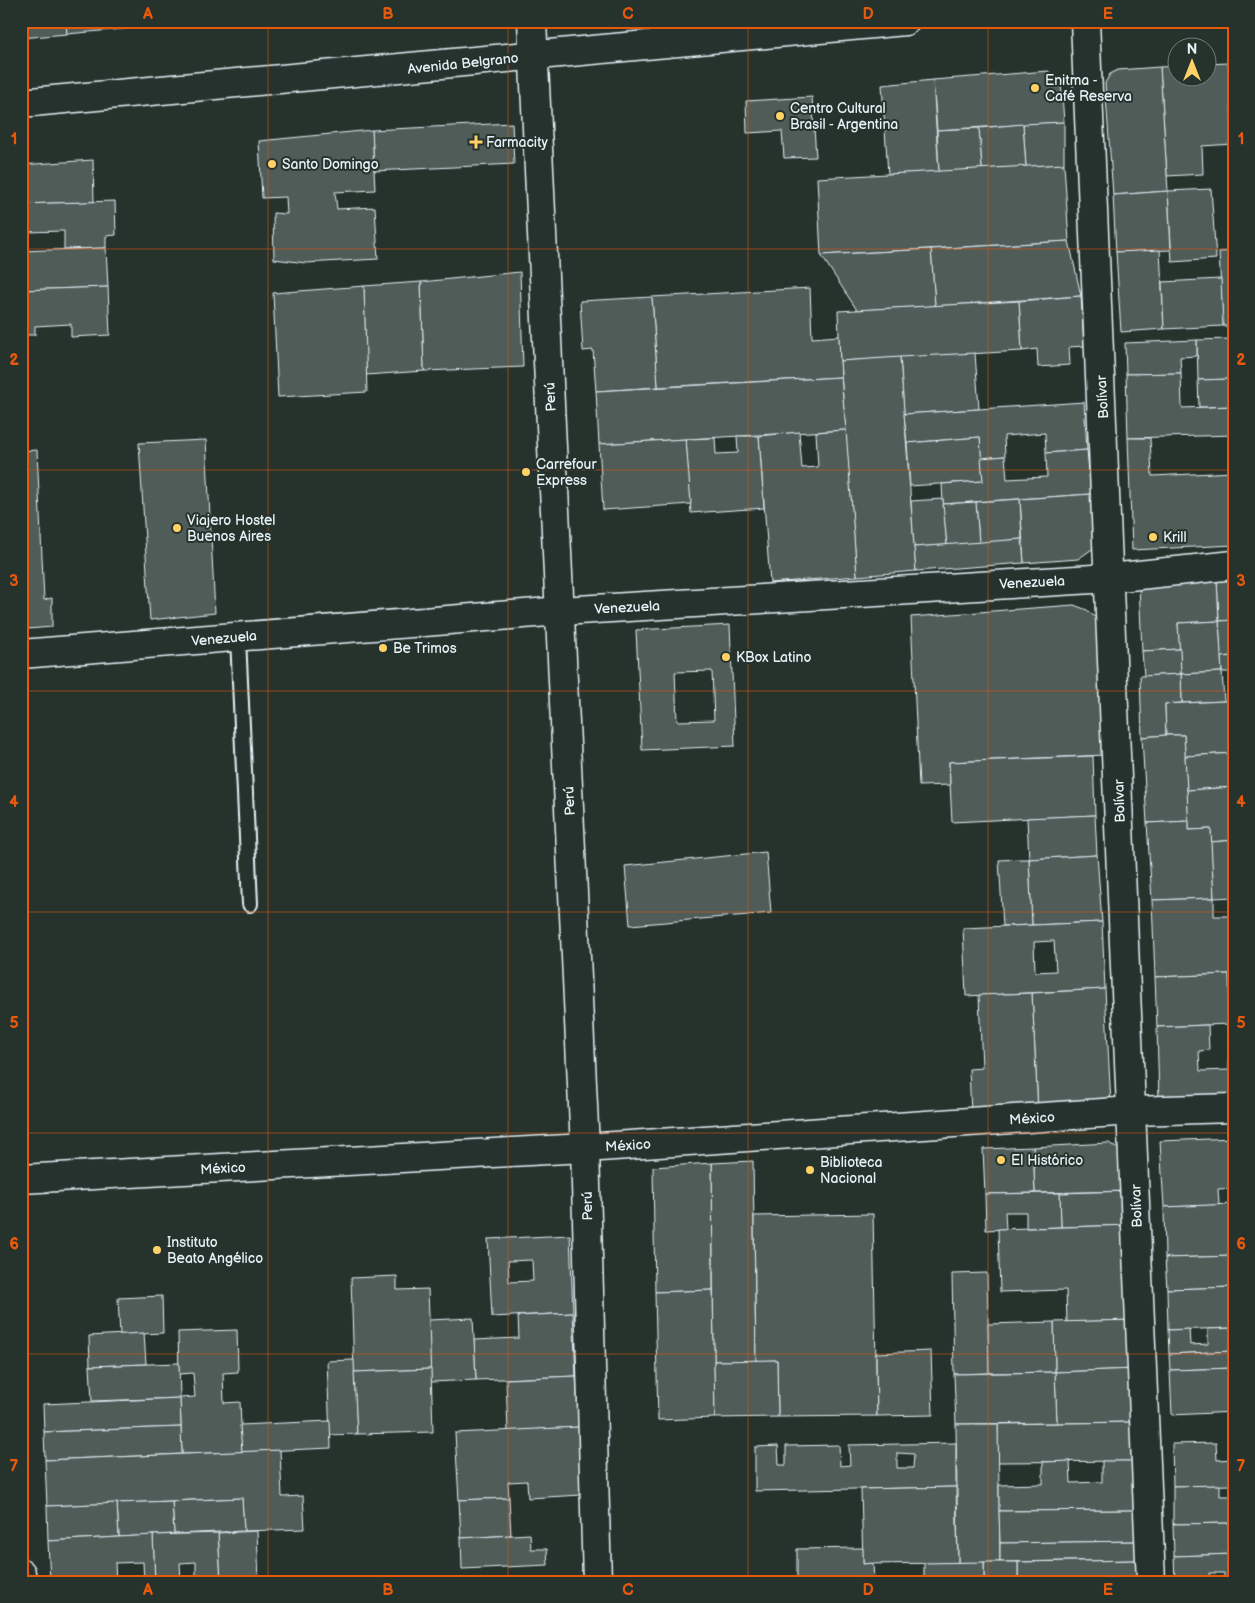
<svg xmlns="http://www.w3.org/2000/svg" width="1255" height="1603" font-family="'Balsamiq Sans',sans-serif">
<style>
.building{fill:#505c59;stroke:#e8f1f8;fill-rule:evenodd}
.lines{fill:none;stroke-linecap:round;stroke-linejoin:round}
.lane-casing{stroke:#e8f1f8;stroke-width:18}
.street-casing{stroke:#e8f1f8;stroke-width:31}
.secondary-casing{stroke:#e8f1f8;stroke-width:31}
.lane{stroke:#26332d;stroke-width:14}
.street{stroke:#26332d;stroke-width:28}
.secondary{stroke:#26332d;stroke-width:28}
.grid{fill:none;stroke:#e8590c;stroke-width:1;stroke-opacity:0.55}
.poi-dot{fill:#ffd166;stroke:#26332d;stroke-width:2}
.labels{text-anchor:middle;stroke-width:4;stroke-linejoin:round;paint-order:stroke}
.street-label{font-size:14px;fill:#e8f1f8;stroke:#26332d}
.poi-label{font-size:14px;fill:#e8f1f8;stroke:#26332d;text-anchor:start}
.neatline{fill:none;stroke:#e8590c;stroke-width:2}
.grid-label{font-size:16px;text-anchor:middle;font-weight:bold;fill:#e8590c}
</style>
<rect width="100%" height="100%" fill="#26332d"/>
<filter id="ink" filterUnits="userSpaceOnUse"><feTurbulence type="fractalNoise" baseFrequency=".02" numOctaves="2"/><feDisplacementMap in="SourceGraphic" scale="10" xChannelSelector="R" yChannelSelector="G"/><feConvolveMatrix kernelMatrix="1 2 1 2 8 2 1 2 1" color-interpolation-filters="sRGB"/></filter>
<g filter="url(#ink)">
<g class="building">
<path d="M21 21H66L67 34 21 38Z"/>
<path d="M66 21H177V24L67 34Z"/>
<path d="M177 21H242V23L177 24Z"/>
<path d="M1228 63 1233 144 1202 146 1203 174 1167 176 1160 67 1178 66V78H1208V64Z"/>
<path d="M1160 67 1168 191 1113 195 1105 83 1110 74 1118 70Z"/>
<path d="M1048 71 1061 82 1064 122 937 130 933 80Z"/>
<path d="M933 80 939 172 888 174 882 85Z"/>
<path d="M812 97 816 157 784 158 782 131 747 133 746 101Z"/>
<path d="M1064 122V164L1026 167 1023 124Z"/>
<path d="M512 123 514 164 374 171 372 130Z"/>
<path d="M1023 124 1026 167 982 169 979 128Z"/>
<path d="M979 128 982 169 939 172 937 130Z"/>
<path d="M372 130 375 190 335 192 337 209 375 207 378 259 306 263 274 259 273 213 287 214 286 197 262 198 259 141Z"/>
<path d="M93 160 94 202 21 204V165Z"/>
<path d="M1064 164 1069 241 821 255 817 178Z"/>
<path d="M1211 189 1216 259 1172 262 1168 191Z"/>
<path d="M1168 191 1171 250 1116 252 1113 195Z"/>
<path d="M115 201 116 235 106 236V248L64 249V231L26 232V251H21V204Z"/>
<path d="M1069 241 1081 296 935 306 931 249Z"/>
<path d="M106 248 108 287 21 290V251Z"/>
<path d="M931 249 935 306 857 310 821 255Z"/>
<path d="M1160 250 1164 329 1121 332 1116 252Z"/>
<path d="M1234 251V326H1223L1219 252Z"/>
<path d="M520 272 523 367 424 371 421 282Z"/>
<path d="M1221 279 1223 326 1164 329 1162 282Z"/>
<path d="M421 282 424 371 366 375 364 286Z"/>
<path d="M364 286 367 392 278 397 273 293Z"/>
<path d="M108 287 110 335 71 337V324L35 326V335H21V290Z"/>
<path d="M810 288 812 338 839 336 841 377 658 387 652 297Z"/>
<path d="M1081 296 1084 346 1069 347 1070 365 1038 367 1037 349 1022 351 1019 301Z"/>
<path d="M652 297 658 387 596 391 593 350 583 351 580 301Z"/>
<path d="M1019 301 1022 351 840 361 838 311Z"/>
<path d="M1230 339 1231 379 1198 380 1197 340Z"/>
<path d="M1197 340V356L1180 357 1181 373 1126 374 1125 343Z"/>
<path d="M975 353 979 409 904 414 900 357Z"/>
<path d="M900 357 916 571 857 576 840 361Z"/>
<path d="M1231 366H1234V406H1233Z"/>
<path d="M1181 373 1182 408 1234 406V435L1128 438 1126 374Z"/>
<path d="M841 377 846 430 599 444 596 391Z"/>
<path d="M1231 379 1233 406 1199 407 1198 380Z"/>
<path d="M1084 402 1087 450 1046 453 1045 433 1004 436 1005 456 981 458 980 437 907 443 904 414Z"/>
<path d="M846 430 857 576 770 583 759 436 799 432 802 468 818 467 816 432Z"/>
<path d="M737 436H759L764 508 691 513 686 439 715 438 716 454 738 453Z"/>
<path d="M980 437 983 481 910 486 907 443Z"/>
<path d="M1128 438H1150L1152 476 1234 472V545L1132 550Z"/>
<path d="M686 439 691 504 603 510 599 444Z"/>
<path d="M206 440 215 613 150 620 139 443Z"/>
<path d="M37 450 44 600 52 598V627L28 629 21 628V451Z"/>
<path d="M1087 450 1091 494 943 504 942 484 983 481 981 458 1005 456 1007 479 1047 477 1046 453Z"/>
<path d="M1091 494 1095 547 1078 559 1024 563 1020 499Z"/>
<path d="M943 499 947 545 914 547 911 501Z"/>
<path d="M1020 499 1022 539 979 543 976 502Z"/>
<path d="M976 502 979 543 947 545 943 504Z"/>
<path d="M1022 539 1024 563 916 571 914 547Z"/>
<path d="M1234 579V620L1219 621 1217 580Z"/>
<path d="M1217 580 1219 621 1178 623 1180 649 1142 651 1139 585Z"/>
<path d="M1074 605 1087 610 1097 619 1106 755 949 762 950 785 919 786 911 617Z"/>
<path d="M1234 620V656L1221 657 1219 621Z"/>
<path d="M1219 621 1222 672 1181 674 1178 623Z"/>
<path d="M730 625 735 746 642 750 636 630ZM712 671 714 720 677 721 675 672Z"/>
<path d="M1180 649 1181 674 1144 676 1142 651Z"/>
<path d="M1234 656V672H1222L1221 657Z"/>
<path d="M1222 672 1224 701 1182 703 1181 674Z"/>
<path d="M1181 674 1182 703 1165 704 1166 735 1142 737 1140 676Z"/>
<path d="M1224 701H1234V753L1185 756 1184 735H1166L1165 704Z"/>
<path d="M1166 735H1184L1189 821 1147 823 1142 737Z"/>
<path d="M1234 753V787L1187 790 1185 756Z"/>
<path d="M1093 756 1095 815 952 822 949 762Z"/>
<path d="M1234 787V840L1211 842V829L1189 830 1187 790Z"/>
<path d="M1095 815 1097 855 1029 859 1027 818Z"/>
<path d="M1189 821V830L1211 829 1214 898 1152 900 1147 823Z"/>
<path d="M1234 840V897L1214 898 1211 842Z"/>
<path d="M766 852 771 913 630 925 625 866Z"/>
<path d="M1097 855 1102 922 1032 925 1029 859Z"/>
<path d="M1019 859H1029L1032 925 1003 926 999 860Z"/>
<path d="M1214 898V916H1234V993H1229V974L1155 977 1152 900Z"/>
<path d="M1102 922 1105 989 966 996 963 928ZM1054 941 1056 971 1035 972 1034 942Z"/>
<path d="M1229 974 1230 1024 1157 1027 1155 977Z"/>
<path d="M1105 989 1111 1105 1038 1111 1032 993Z"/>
<path d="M1032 993 1038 1111 971 1114 969 1069 982 1068 979 995Z"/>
<path d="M1229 993H1234V1037H1231Z"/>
<path d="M1208 1025 1209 1050 1199 1051 1200 1071 1229 1070V1047L1234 1046V1097L1159 1100 1157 1027Z"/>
<path d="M1234 1138V1188L1218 1189 1219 1205 1164 1207 1160 1141Z"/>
<path d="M1109 1143 1127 1155 1131 1191 1035 1193 1033 1147Z"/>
<path d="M1033 1147 1035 1193 985 1194 983 1149Z"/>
<path d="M753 1161 756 1361H714L712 1163Z"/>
<path d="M712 1163 713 1290 655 1292 653 1167Z"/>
<path d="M1131 1191 1132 1225 1061 1227 1060 1193Z"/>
<path d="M1060 1193 1061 1227 1026 1228V1212H1005L1006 1229 986 1230 985 1194Z"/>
<path d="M1234 1204V1224H1229L1230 1235H1234V1256L1165 1258 1164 1207Z"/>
<path d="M873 1214 877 1416 778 1417 777 1360 756 1361 754 1216Z"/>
<path d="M1132 1225 1134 1320 1067 1322 1066 1290 1000 1292 998 1229Z"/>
<path d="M570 1235 573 1313 492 1317 488 1239ZM532 1260 533 1281 509 1282 508 1261Z"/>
<path d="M1234 1256V1287L1167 1289 1165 1258Z"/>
<path d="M987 1273 989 1373 954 1374 952 1274Z"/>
<path d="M397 1276V1290L428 1289 431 1369 354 1372 351 1278Z"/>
<path d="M1234 1287V1328L1168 1330 1167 1289Z"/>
<path d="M713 1290 715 1418 658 1420 655 1292Z"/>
<path d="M162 1296 163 1333 120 1335 118 1298Z"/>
<path d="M573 1313 576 1376 476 1380 474 1340 519 1338 518 1316Z"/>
<path d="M473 1318 476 1380 431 1382 429 1320Z"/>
<path d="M1134 1320 1136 1369 1055 1372 1054 1322Z"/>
<path d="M1054 1322 1055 1372 989 1373 988 1324Z"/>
<path d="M1234 1328V1351L1169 1354 1168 1330 1189 1329 1190 1345 1208 1344V1329Z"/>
<path d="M237 1330 238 1372 223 1373 224 1403 240 1402 242 1452 182 1454 180 1398 195 1397 193 1373 179 1374 178 1332Z"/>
<path d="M144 1333 146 1364 90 1366 89 1336Z"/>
<path d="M931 1351 933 1415 877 1416 876 1353Z"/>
<path d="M1234 1351V1368L1170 1370 1169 1354Z"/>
<path d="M354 1360 357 1434 330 1435 327 1361Z"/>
<path d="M777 1360 778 1417 715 1418 714 1361Z"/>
<path d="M179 1363 180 1398 92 1401 90 1366Z"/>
<path d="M1234 1368V1412L1172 1415 1170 1370Z"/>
<path d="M431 1369 433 1432 357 1434 354 1372Z"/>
<path d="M1136 1369 1138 1422 1057 1423 1055 1372Z"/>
<path d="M1055 1372 1057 1423 956 1424 954 1374Z"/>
<path d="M576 1376 579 1427 508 1431 506 1379Z"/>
<path d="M180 1398 181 1427 44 1432 43 1404Z"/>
<path d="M330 1421 331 1448 242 1452 240 1425Z"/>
<path d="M1138 1422 1139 1461 998 1462V1424Z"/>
<path d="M956 1424H998L1000 1562 958 1563Z"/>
<path d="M181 1427 182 1454 45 1460 44 1432Z"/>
<path d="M579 1427 582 1495 528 1498 527 1481 508 1482 509 1498 459 1500 455 1433Z"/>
<path d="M956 1443V1487L755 1491V1447L778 1446 779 1465H786V1446L839 1445 840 1466 850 1465 849 1445ZM897 1453 914 1454 913 1468H897Z"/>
<path d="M1216 1443 1217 1460 1234 1459V1485L1173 1486 1172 1444Z"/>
<path d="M280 1450 282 1497 303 1496 305 1529 244 1531 242 1498 47 1506 45 1460Z"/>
<path d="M1070 1461 1071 1483 1102 1482V1461H1139L1140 1510 999 1511V1485L1043 1484V1462Z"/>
<path d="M1220 1485V1496H1234V1523L1173 1524V1486Z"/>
<path d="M956 1487 958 1563 863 1564 861 1489Z"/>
<path d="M242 1498 244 1531 174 1534 172 1501Z"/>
<path d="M509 1498 511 1535 461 1538 459 1500Z"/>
<path d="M172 1501 174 1534 119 1537 117 1503Z"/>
<path d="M117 1503 119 1537 48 1541 47 1506Z"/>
<path d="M1140 1510 1141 1541 1000 1543 999 1511Z"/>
<path d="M1234 1523V1554L1174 1556 1173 1524Z"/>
<path d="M257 1531 259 1582H221L218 1533Z"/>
<path d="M218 1533 221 1582H196V1562L180 1563 181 1582H155L153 1535Z"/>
<path d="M530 1534 531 1549H547L548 1565 462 1569 461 1538Z"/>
<path d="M153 1535 155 1582H144L143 1562 115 1563 116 1582H50L48 1541Z"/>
<path d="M1141 1541V1560L1000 1562V1543Z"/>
<path d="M863 1548V1564L873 1563 874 1582H797V1549Z"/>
<path d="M1234 1554V1582H1224V1573H1209L1210 1582H1175L1174 1556Z"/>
<path d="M1141 1560 1142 1582H1018V1562Z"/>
<rect x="984" y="1562" width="34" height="20"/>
<path d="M984 1562V1582H924V1563Z"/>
</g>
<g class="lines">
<defs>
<path id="lane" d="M238 637 250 904"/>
<g id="street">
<path d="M532 21 585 1148 597 1582"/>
<path d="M1085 21 1151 1582"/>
<path d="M21 654 561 611 1110 578 1234 565"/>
<path d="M21 1179 585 1148 1132 1111 1234 1108"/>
<path d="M21 1573 22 1582"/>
</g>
<path id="secondary" d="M21 103 905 21"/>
</defs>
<use href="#lane" class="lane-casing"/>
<use href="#street" class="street-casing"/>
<use href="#secondary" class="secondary-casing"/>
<use href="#lane" class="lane"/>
<use href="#street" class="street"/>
<use href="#secondary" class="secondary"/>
</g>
</g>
<path class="grid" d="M268 21V1582M508 21V1582M748 21V1582M988 21V1582M21 249H1234M21 470H1234M21 691H1234M21 912H1234M21 1133H1234M21 1354H1234"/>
<g class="poi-dot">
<circle cx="1035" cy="88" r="5"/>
<circle cx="780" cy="116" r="5"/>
<path d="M473.5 134.5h5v5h5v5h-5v5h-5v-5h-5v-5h5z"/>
<circle cx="272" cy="164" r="5"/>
<circle cx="526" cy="472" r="5"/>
<circle cx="177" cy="528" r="5"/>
<circle cx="1153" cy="537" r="5"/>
<circle cx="383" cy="648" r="5"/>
<circle cx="726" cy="657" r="5"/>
<circle cx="1001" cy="1160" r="5"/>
<circle cx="810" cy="1170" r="5"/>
<circle cx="157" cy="1250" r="5"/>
</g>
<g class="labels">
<g class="street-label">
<text transform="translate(463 63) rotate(-6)" y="5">Avenida Belgrano</text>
<text transform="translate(550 397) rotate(-93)" y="5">Perú</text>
<text transform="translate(1102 397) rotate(-93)" y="5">Bolívar</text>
<text transform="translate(1032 582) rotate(-3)" y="5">Venezuela</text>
<text transform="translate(627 607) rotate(-3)" y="5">Venezuela</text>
<text transform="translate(224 638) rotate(-5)" y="5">Venezuela</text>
<text transform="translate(569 801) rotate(-93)" y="5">Perú</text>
<text transform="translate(1119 801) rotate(-92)" y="5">Bolívar</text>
<text transform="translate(1032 1118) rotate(-4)" y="5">México</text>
<text transform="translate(628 1145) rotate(-4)" y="5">México</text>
<text transform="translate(223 1168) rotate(-3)" y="5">México</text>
<text transform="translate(587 1206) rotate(-91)" y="5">Perú</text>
<text transform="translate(1136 1206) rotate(-92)" y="5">Bolívar</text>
</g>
<g class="poi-label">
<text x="1045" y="85">Enitma -<tspan x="1045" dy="16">Café Reserva</tspan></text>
<text x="790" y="113">Centro Cultural<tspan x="790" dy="16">Brasil - Argentina</tspan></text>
<text x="486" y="147">Farmacity</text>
<text x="282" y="169">Santo Domingo</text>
<text x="536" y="469">Carrefour<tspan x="536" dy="16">Express</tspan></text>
<text x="187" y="525">Viajero Hostel<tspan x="187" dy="16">Buenos Aires</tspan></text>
<text x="1163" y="542">Krill</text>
<text x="393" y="653">Be Trimos</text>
<text x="736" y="662">KBox Latino</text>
<text x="1011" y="1165">El Histórico</text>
<text x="820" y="1167">Biblioteca<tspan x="820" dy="16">Nacional</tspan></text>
<text x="167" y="1247">Instituto<tspan x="167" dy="16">Beato Angélico</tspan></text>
</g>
</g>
<rect width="1255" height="1603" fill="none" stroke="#26332d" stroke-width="55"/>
<g transform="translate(1192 62)"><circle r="24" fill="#26332d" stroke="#747f7e"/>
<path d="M0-4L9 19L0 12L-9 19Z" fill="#ffd166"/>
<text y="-8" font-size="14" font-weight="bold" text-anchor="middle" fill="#e8f1f8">N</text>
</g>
<rect x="28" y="28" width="1200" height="1548" class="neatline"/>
<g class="grid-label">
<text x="148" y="19">A</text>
<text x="388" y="19">B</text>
<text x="628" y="19">C</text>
<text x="868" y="19">D</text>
<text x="1108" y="19">E</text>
<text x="14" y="144">1</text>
<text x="1241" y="144">1</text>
<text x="14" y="365">2</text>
<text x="1241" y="365">2</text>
<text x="14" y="586">3</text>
<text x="1241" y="586">3</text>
<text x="14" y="807">4</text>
<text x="1241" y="807">4</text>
<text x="14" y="1028">5</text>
<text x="1241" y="1028">5</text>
<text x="14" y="1249">6</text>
<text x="1241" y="1249">6</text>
<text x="14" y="1471">7</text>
<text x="1241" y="1471">7</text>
<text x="148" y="1595">A</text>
<text x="388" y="1595">B</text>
<text x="628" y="1595">C</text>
<text x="868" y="1595">D</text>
<text x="1108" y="1595">E</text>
</g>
</svg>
